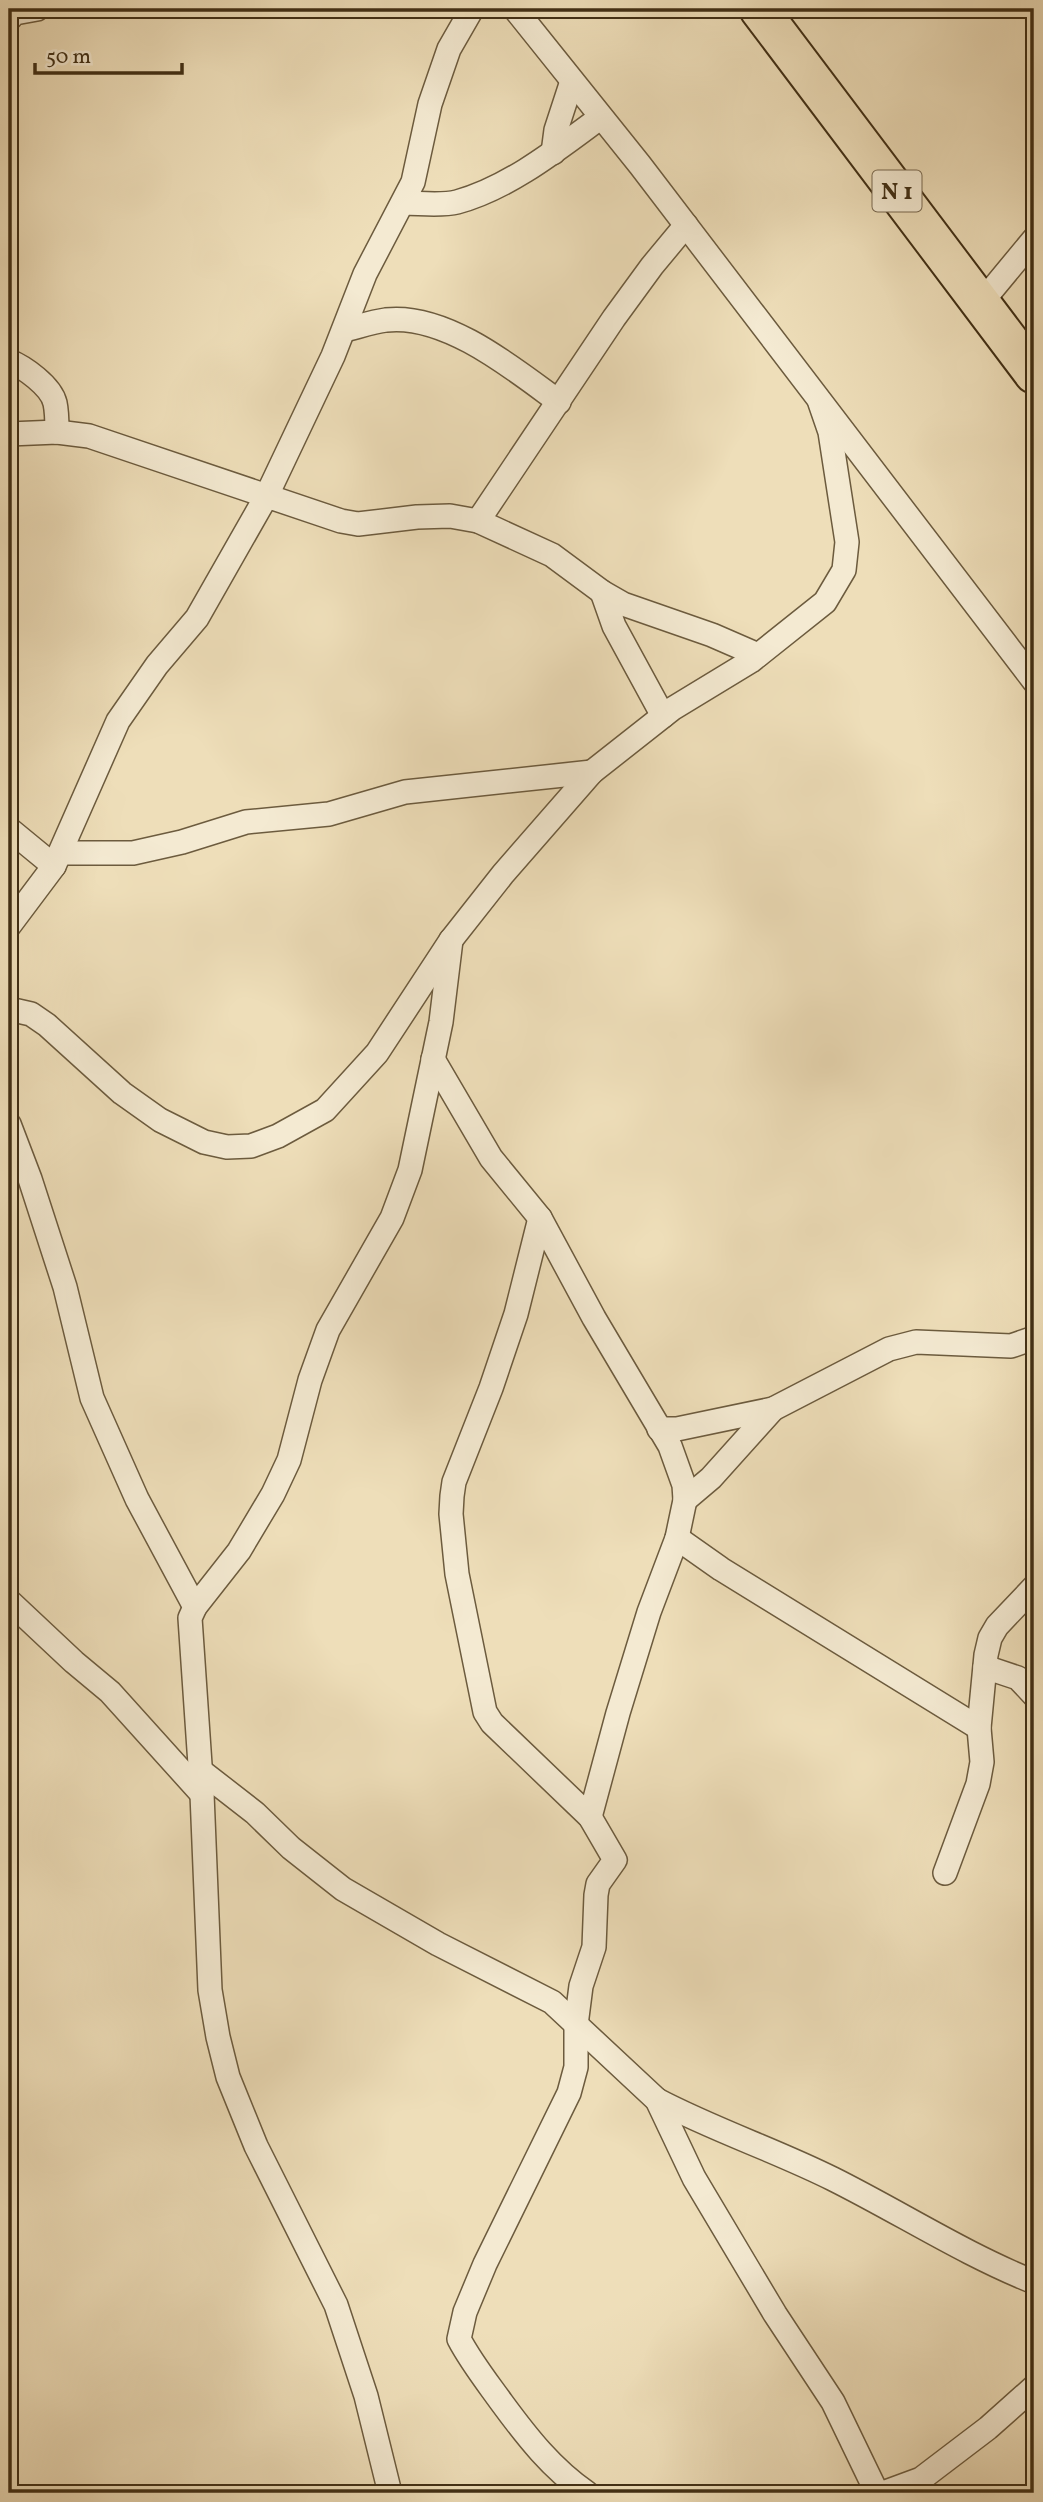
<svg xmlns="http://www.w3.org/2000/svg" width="1043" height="2502" font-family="Vollkorn,serif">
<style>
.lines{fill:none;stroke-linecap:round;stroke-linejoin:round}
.street-casing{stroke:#6c5b3e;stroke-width:26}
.highway-casing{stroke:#412f15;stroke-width:42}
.street{stroke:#f4ead2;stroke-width:23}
.highway{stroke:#eedeb9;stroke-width:38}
.labels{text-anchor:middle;stroke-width:6;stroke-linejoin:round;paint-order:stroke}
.shield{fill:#f4ead2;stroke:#77674e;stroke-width:2}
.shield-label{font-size:24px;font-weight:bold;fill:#412f15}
</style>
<rect width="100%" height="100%" fill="#eedeb9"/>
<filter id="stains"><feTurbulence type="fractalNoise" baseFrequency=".00286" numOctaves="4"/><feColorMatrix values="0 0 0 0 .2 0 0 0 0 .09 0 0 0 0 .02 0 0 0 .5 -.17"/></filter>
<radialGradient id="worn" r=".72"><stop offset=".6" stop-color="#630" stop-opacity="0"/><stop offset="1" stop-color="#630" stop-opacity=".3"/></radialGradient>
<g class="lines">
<defs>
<g id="street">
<path d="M515 9 640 165 1034 681"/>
<path d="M9 19 15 13 37 9"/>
<path d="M553 153 556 130 572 81"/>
<path d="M403 203C420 203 441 206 457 202 509 188 559 148 601 117"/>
<path d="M981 303 1034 239"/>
<path d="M344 330C357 327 372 322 386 320 446 313 514 369 559 402"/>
<path d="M9 361C24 367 51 386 55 403 57 412 57 423 57 432"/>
<path d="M9 434 57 432 89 436 341 521 358 524 417 517 450 516 478 521 552 555 602 592 623 604 712 635 758 655"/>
<path d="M478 521 614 318 652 266 686 225"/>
<path d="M602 592 614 626 663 716"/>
<path d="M9 829 54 866"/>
<path d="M61 853H133L182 842 246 822 329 814 405 792 592 772"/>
<path d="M9 926 54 866 118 721 157 665 197 618 267 495 333 356 365 274 413 182 430 104 449 49 472 9"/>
<path d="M9 1009 31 1014 47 1025 122 1093 160 1120 204 1142 227 1147 251 1146 278 1136 325 1110 377 1053 451 940 503 874 592 772 672 709 751 661 825 602 844 570 847 542 830 432 820 403"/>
<path d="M433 1059 491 1158 540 1218 594 1318 670 1446 684 1485 685 1500 677 1538 649 1612 618 1713 590 1817"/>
<path d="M9 1124 30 1179 65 1287 92 1398 137 1499 195 1607"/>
<path d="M540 1218 516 1314 491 1388 454 1482 452 1496 451 1514 457 1574 485 1712 492 1723 590 1817 615 1860 598 1884 596 1895 594 1947 581 1986 576 2025V2067L569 2093 485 2264 465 2312 459 2339C471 2362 487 2382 502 2403 527 2437 552 2469 587 2493"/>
<path d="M659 1429H677L773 1409 889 1349 916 1342 1011 1346 1034 1338"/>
<path d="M685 1500 711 1478 773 1409"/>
<path d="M677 1538 721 1569 979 1728"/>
<path d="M9 1601 74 1662 110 1692 202 1794"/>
<path d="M985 1667 1018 1678 1034 1695"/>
<path d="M201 1771 255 1813 291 1848 343 1889 438 1944 552 2002 657 2100 694 2178 775 2314 833 2402 877 2493"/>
<path d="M945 1873 978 1784 982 1762 979 1728 986 1655 990 1638 997 1626 1034 1587"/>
<path d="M657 2100C714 2130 775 2150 833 2179 901 2213 964 2254 1034 2282"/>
<path d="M390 2493 366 2396 336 2305 256 2146 228 2077 218 2037 210 1990 202 1794 190 1618 195 1607 239 1551 273 1494 289 1460 310 1380 328 1330 392 1218 410 1170 441 1022 451 940"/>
<path d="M883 2493 921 2479 988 2428 1034 2387"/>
</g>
<path id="highway" d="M759 9 1034 374"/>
</defs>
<use href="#street" class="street-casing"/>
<use href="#highway" class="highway-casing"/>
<use href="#street" class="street"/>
<use href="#highway" class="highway"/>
</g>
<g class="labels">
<rect class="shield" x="872.5" y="170.5" width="49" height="41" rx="5"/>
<g class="shield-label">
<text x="897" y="199">N 1</text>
</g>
</g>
<rect width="1043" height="2502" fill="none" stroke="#eedeb9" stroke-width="35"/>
<rect x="10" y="10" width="1022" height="2481" fill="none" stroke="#412f15" stroke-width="3.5"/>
<rect x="18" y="18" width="1008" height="2467" fill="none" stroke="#412f15" stroke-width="2"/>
<path d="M35 63v10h147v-10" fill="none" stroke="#412f15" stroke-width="3.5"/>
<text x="46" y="63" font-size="21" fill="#412f15" stroke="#f4ead2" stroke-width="5" paint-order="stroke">50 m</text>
<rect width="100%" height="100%" filter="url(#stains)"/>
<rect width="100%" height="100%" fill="url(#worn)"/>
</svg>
